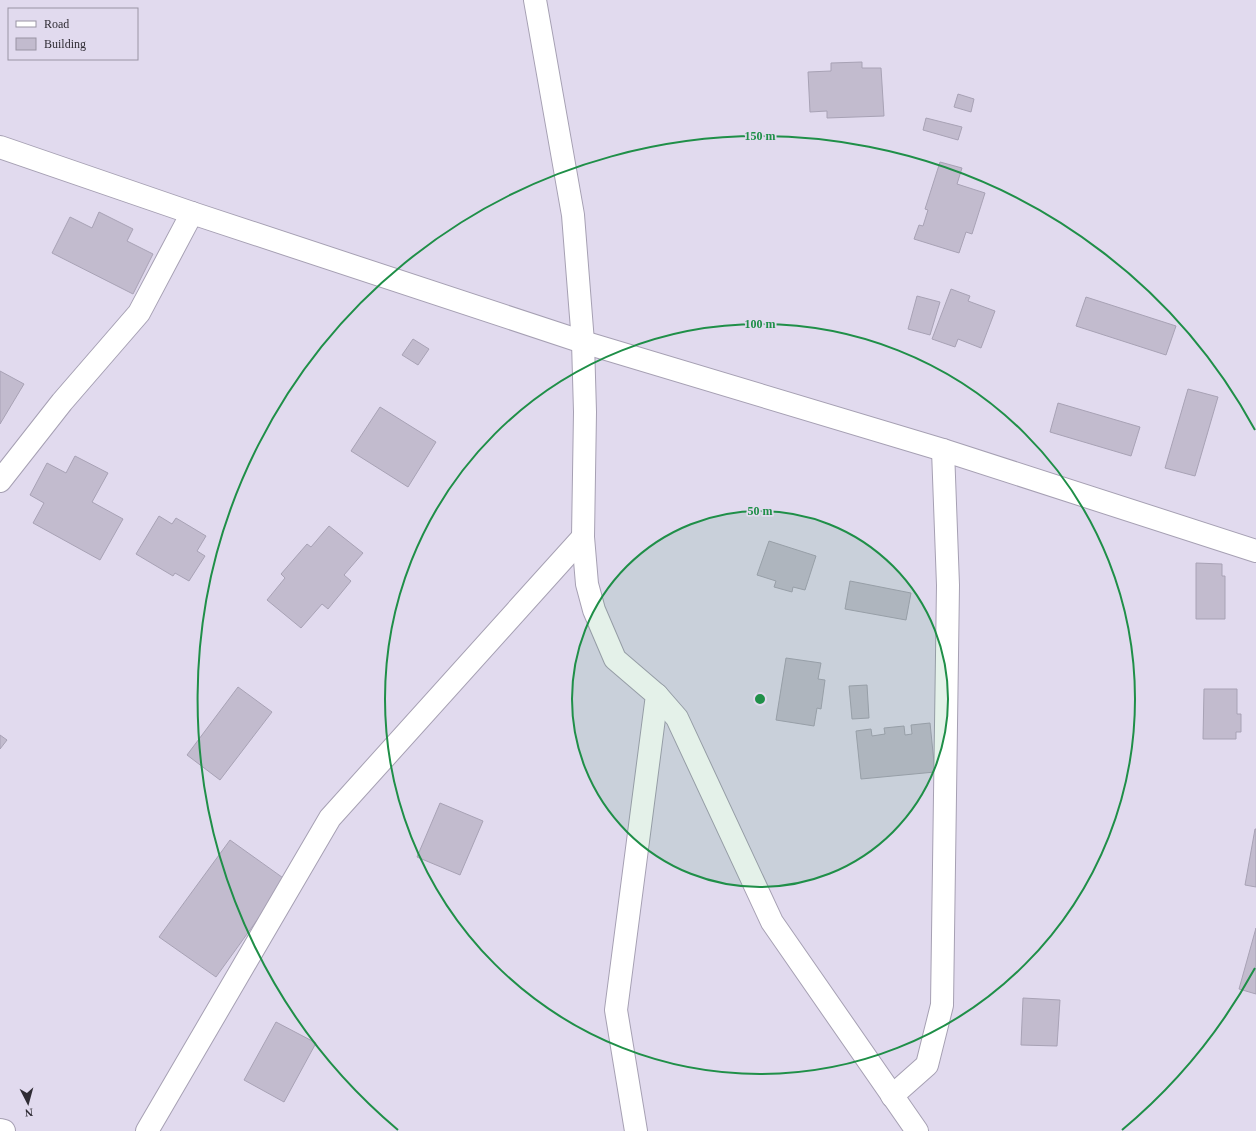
<svg xmlns="http://www.w3.org/2000/svg" width="1256" height="1131" font-family="'Times New Roman',serif">
<style>
.building{fill:#c2bbce;stroke:#a8a2b5}
.lines{fill:none;stroke-linecap:round;stroke-linejoin:round}
.minor-casing{stroke:#a6a0b3;stroke-width:24}
.minor{stroke:#fff;stroke-width:22}
.ring{fill:none;stroke:#1f8f48;stroke-width:2}
.centre{fill:#1f8f48;stroke:#e1daee;stroke-width:2}
.ring-label{font-size:12px;text-anchor:middle;font-weight:bold;fill:#1f8f48;stroke:#e1daee;stroke-width:3.5;stroke-linejoin:round;paint-order:stroke}
</style>
<rect width="100%" height="100%" fill="#e1daee"/>
<g class="building">
<path d="M862 62V68H881L884 116 827 118V111L810 112 808 72 831 71V63Z"/>
<path d="M958 94 974 99 971 112 954 107Z"/>
<path d="M926 118 962 127 958 140 923 130Z"/>
<path d="M940 162 962 168 957 184 985 193 972 234 966 232 959 253 914 239 919 225 923 226 928 210 925 209Z"/>
<path d="M99 212 133 229 127 241 153 254 133 294 52 253 70 217 92 228Z"/>
<path d="M951 289 970 296 968 301 995 311 981 348 958 339 955 347 932 339Z"/>
<path d="M917 296 940 302 930 335 908 329Z"/>
<path d="M1086 297 1176 326 1166 355 1076 326Z"/>
<path d="M413 339 429 349 418 365 402 355Z"/>
<path d="M0 371 24 384 0 424Z"/>
<path d="M1188 389 1218 397 1195 476 1165 468Z"/>
<path d="M1058 403 1140 427 1131 456 1050 432Z"/>
<path d="M380 407 436 442 408 487 351 451Z"/>
<path d="M75 456 108 473 92 502 123 519 100 560 33 523 44 503 30 495 47 463 66 473Z"/>
<path d="M159 516 172 524 176 518 206 536 197 551 205 556 189 581 175 573 173 576 136 554Z"/>
<path d="M329 526 363 553 344 575 351 581 328 609 322 604 301 628 267 600 285 578 281 574 307 544 311 547Z"/>
<path d="M769 541 816 556 805 590 793 587 792 592 774 587 776 581 757 575Z"/>
<path d="M1196 563 1222 564V576H1225V619H1196Z"/>
<path d="M850 581 911 593 906 620 845 609Z"/>
<path d="M786 658 821 663 818 679 825 680 821 709 817 708 814 726 776 720Z"/>
<path d="M867 685 869 718 852 719 849 686Z"/>
<path d="M238 687 272 712 220 780 187 755Z"/>
<path d="M1204 689H1237V714H1241V732H1236V739H1203Z"/>
<path d="M930 723 935 772 861 779 856 731 871 729 872 736 885 734 884 728 904 726 905 735 912 734 911 725Z"/>
<path d="M0 735 7 740 0 749Z"/>
<path d="M440 803 483 821 460 875 417 857Z"/>
<path d="M1255 829H1256V887L1245 885Z"/>
<path d="M230 840 286 880 216 977 159 937Z"/>
<path d="M1256 928V994L1239 989Z"/>
<path d="M1023 998 1060 1000 1057 1046 1021 1045Z"/>
<path d="M276 1022 316 1043 284 1102 244 1080Z"/>
</g>
<g class="lines">
<defs>
<g id="minor">
<path d="M535 0 573 215 583 342 585 412 583 537 587 584 594 610 615 659 657 695 616 1010 636 1131"/>
<path d="M0 147 192 213 583 342 943 450 1256 551"/>
<path d="M0 481 62 402 139 313 192 213"/>
<path d="M657 695 677 718 772 922 917 1131"/>
<path d="M892 1096 927 1065 942 1005 948 585 943 450"/>
<path d="M0 1130 4 1131"/>
<path d="M147 1131 330 818 583 537"/>
</g>
</defs>
<use href="#minor" class="minor-casing"/>
<use href="#minor" class="minor"/>
</g>
<circle cx="760" cy="699" r="188" fill="#1f8f48" fill-opacity=".12"/>
<g class="ring">
<circle cx="760" cy="699" r="188"/>
<circle cx="760" cy="699" r="375"/>
<path d="M1255 968A563 563 0 0 1 1122 1130M398 1130A563 563 0 1 1 1255 430"/>
</g>
<circle cx="760" cy="699" r="6" class="centre"/>
<g class="ring-label">
<text x="760" y="140">150 m</text>
<text x="760" y="328">100 m</text>
<text x="760" y="515">50 m</text>
</g>
<rect x="8" y="8" width="130" height="52" fill="#e1daee" stroke="#9a94a4"/>
<rect x="16" y="21" width="20" height="6" fill="#ffffff" stroke="#9a94a4"/>
<text x="44" y="28" font-size="12" fill="#2f2c34">Road</text>
<rect x="16" y="38" width="20" height="12" fill="#c2bbce" stroke="#9a94a4"/>
<text x="44" y="48" font-size="12" fill="#2f2c34">Building</text>
<g transform="translate(28 1103) rotate(174)" stroke="#e1daee" stroke-width="3" paint-order="stroke">
<path d="M0-3L7 15L0 10L-7 15Z" fill="#2f2c34"/>
<text y="-6" font-size="11" font-weight="bold" text-anchor="middle" fill="#2f2c34">N</text>
</g>
</svg>
